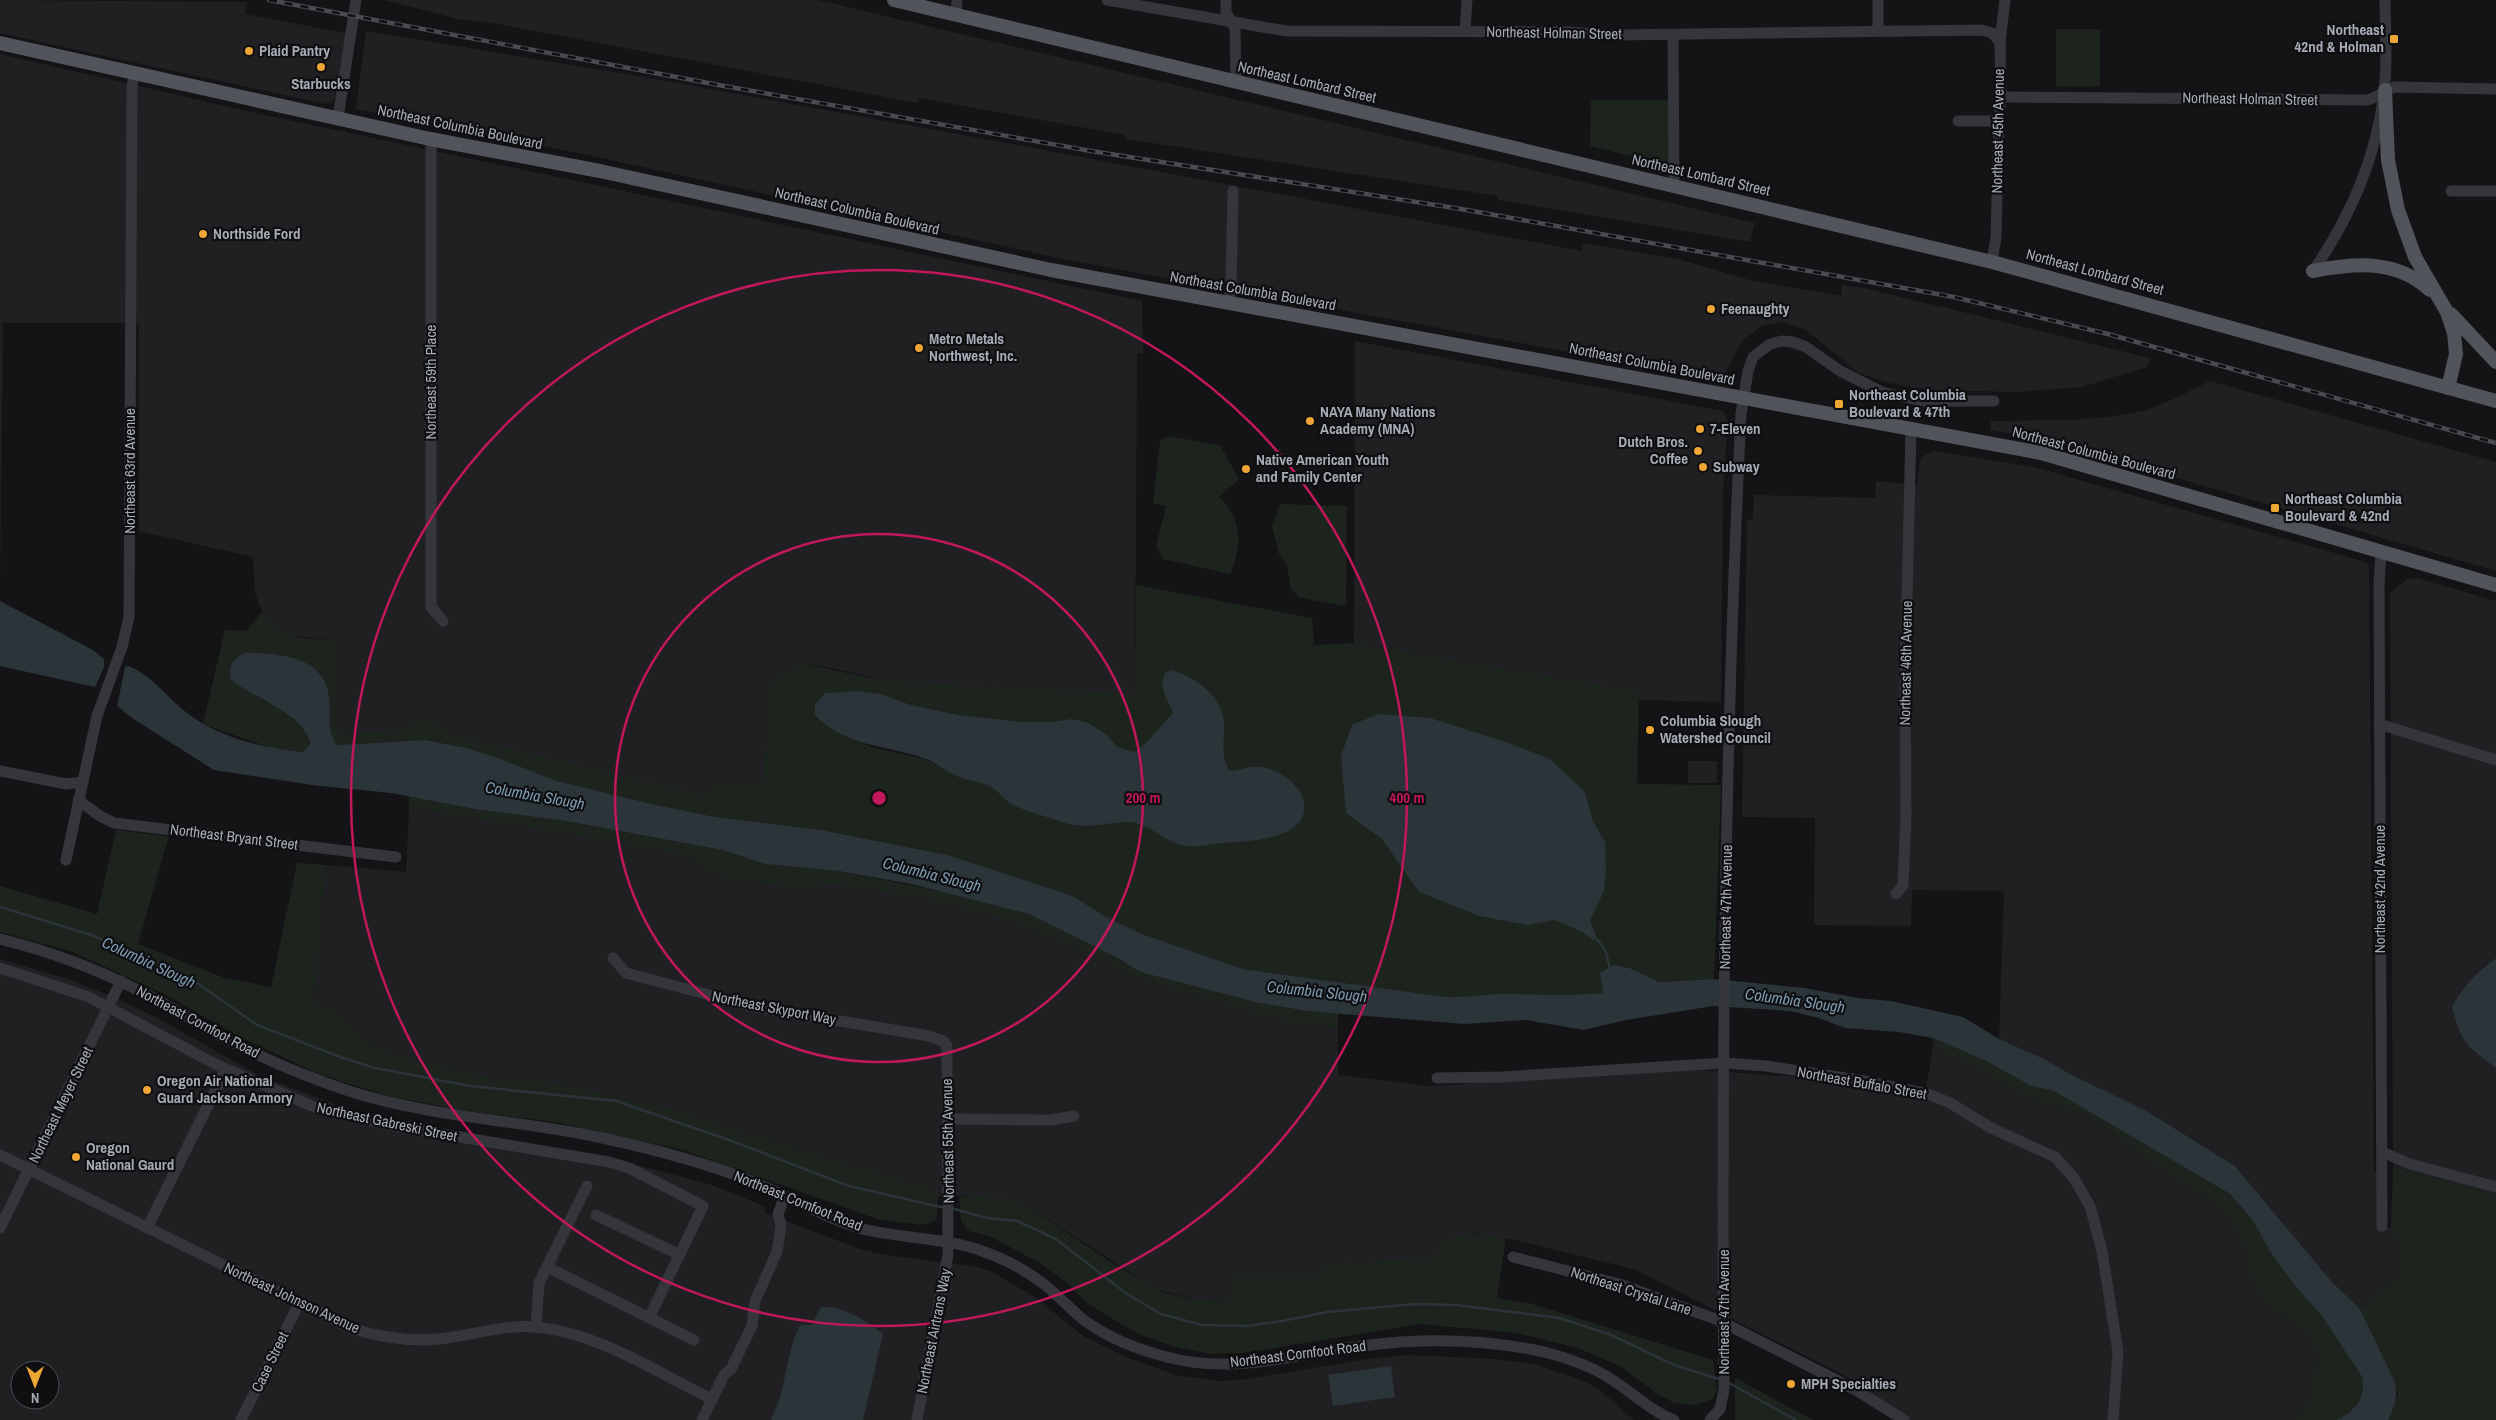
<svg xmlns="http://www.w3.org/2000/svg" width="2496" height="1420" font-family="'Archivo Narrow',sans-serif">
<style>
.built{fill:#202023;fill-rule:evenodd}
.green{fill:#1c241d;fill-rule:evenodd}
.water{fill:#2b3439}
.lines{fill:none;stroke-linecap:round;stroke-linejoin:round}
.stream{stroke:#2b3439;stroke-width:2.5}
.minor{stroke:#35363b;stroke-width:11}
.major{stroke:#51545a;stroke-width:14}
.rail-casing{stroke:#484b50;stroke-width:4.5}
.rail{stroke:#0f0f11;stroke-width:2.5;stroke-dasharray:8;stroke-linecap:butt}
.ring{fill:none;stroke:#c2185b;stroke-width:2.5}
.poi-dot{fill:#eea635;stroke:#0f0f11;stroke-width:2}
.labels{text-anchor:middle;stroke-width:4.5;stroke-linejoin:round;paint-order:stroke}
.poi-label{font-size:15px;font-weight:bold;fill:#a6acb6;stroke:#0f0f11;text-anchor:start}
.street-label{font-size:15px;fill:#a6acb6;stroke:#0f0f11}
.water-label{font-size:16px;font-style:italic;fill:#7e9bb0;stroke:#0f0f11}
.centre{fill:#c2185b;stroke:#0f0f11;stroke-width:2.5}
.ring-label{font-size:15px;text-anchor:middle;font-weight:bold;fill:#c2185b;stroke:#0f0f11;stroke-width:4.5;stroke-linejoin:round;paint-order:stroke}
</style>
<rect width="100%" height="100%" fill="#141416"/>
<g class="built">
<path d="M0 0 247 2 245 14 346 33 335 97 332 102 325 104 0 33Z"/>
<path d="M384 0H818L1755 223 1750 242 1498 200V196L1126 139 1125 135 919 98 918 103 487 22 462 20Z"/>
<path d="M366 31 644 77 1002 142 1582 251 1583 243 1678 259 1753 281 1841 296 1842 285 1864 288 2150 358 2147 367 2082 387 2016 392 1927 390 1889 383 1859 373 1806 330 1783 322 1763 325 1742 341 1722 379 1580 354 1068 260 588 155 356 109Z"/>
<path d="M0 54 251 112 1142 301 1143 353 1137 354 1135 695 885 681 832 668 805 664 791 668 777 679 768 690 763 785 710 783 707 797 447 734 441 724 409 727 402 731 338 733 336 641 287 635 274 627 262 612 255 593 253 557 139 531V323H3L0 593Z"/>
<path d="M1355 341 1723 411 1728 420 1723 494 1721 702 1638 700V691L1354 643Z"/>
<path d="M2210 381 2496 462V571L2057 443 1990 430 1991 421 2070 420 2110 417 2147 410 2176 398Z"/>
<path d="M1936 451 2034 467 2366 562 2369 567 2374 1172 2383 1173V1228H2391L2398 1244 2399 1275 2360 1309 2332 1282 2235 1166 2145 1110 2072 1075 2042 1058 1999 1039 2004 891 1912 890 1911 926 1814 925 1815 818 1742 817 1747 520 1753 519 1754 495 1875 498 1876 481 1917 485 1920 461 1925 455Z"/>
<path d="M2417 578 2496 601V958L2483 967 2470 1049 2496 1068V1195L2393 1167 2390 593 2407 579Z"/>
<rect x="1688" y="761" width="29" height="22"/>
<path d="M409 807 677 853 688 857 705 871 741 881 807 888 833 883 920 898 999 917 1083 950 1125 972 1166 987 1301 1026 1338 1028V1075L1429 1086 1698 1070 1814 1078 1924 1100 1933 1048 1977 1067 2022 1095 2090 1117 2163 1170 2217 1204 2229 1216 2244 1245 2253 1285 2272 1308 2308 1333 2318 1357 2310 1399 2295 1420H1910L1853 1380 1634 1269 1506 1238 1472 1234 1439 1258 1324 1263 1323 1275 1234 1274 1231 1301 1195 1300 1154 1288 1026 1205 971 1195 938 1196 929 1187 811 1153 680 1111 561 1084 483 1076 391 1054 362 1040 341 1013 314 1003 326 865 406 872Z"/>
<path d="M0 959 68 979 116 998 156 1017 260 1076 343 1107 404 1123 606 1157 709 1184 764 1206 765 1213 860 1249 886 1255 973 1266 990 1271 1035 1297 1083 1336 1131 1359 1176 1375 1219 1381 1240 1380 1368 1359 1408 1355 1496 1359 1538 1365 1584 1381 1600 1390 1634 1420H0ZM20 1370H50V1400H20Z"/>
</g>
<g class="green">
<rect x="2056" y="29" width="44" height="57"/>
<path d="M1591 100H1671V166L1590 146Z"/>
<path d="M1168 436 1220 445 1239 479 1219 497C1243 518 1242 547 1230 574L1163 559 1156 547 1166 506 1153 503 1160 441Z"/>
<path d="M1280 504 1347 506 1346 606 1300 598 1291 589 1287 565 1279 554 1272 526Z"/>
<path d="M1136 585 1312 618 1314 645 1354 643 1639 691 1637 784 1721 785 1714 979 1636 983 1604 993 1569 997 1514 994 1472 998 1446 997 1243 969 1142 934 1106 917 1073 896 948 855 821 830 715 817 652 804 557 781 501 759 467 748 425 740 337 745 330 736 329 720 231 680C253 698 306 715 310 745L303 752 274 749 203 724 225 630 246 631 262 612C285 642 301 637 336 641L338 733 402 731 417 721 428 719 441 724 448 734 707 796 710 783 763 785 768 690 776 679 791 668 805 664 885 681 1135 694ZM857 691 881 694 911 705 959 715 958 776 928 760 875 748 839 734 825 693Z"/>
<path d="M409 796 480 810 566 821 722 850 765 864 839 871 973 898 1029 914 1062 929 1118 958 1140 972 1259 1003 1307 1011 1338 1013V1028L1301 1026 1166 987 1125 972 1083 950 999 917 920 898 833 883 807 888 741 881 705 871 688 857 677 853 409 807Z"/>
<path d="M116 830 169 836 138 944 225 978 271 987 297 863 326 865 314 1003 341 1013 362 1040 391 1054 483 1076 561 1084 680 1111 811 1153 929 1187 938 1196 937 1218 933 1222 922 1225 880 1220 683 1150 560 1123 462 1110 388 1096 319 1074 238 1036 164 994 73 952 0 932V886L97 914Z"/>
<path d="M1933 1038 1984 1060 2031 1086 2054 1091 2230 1194 2254 1222 2270 1252 2296 1287 2322 1316 2362 1377 2363 1390 2359 1402 2348 1414 2336 1420H2295L2310 1399 2318 1357 2308 1333 2272 1308 2253 1285 2244 1245 2229 1216 2217 1204 2163 1170 2090 1117 2022 1095 1977 1067 1933 1048Z"/>
<path d="M2393 1167 2496 1195V1420H2388L2398 1393 2395 1382 2360 1309 2399 1275 2398 1244 2391 1228Z"/>
<path d="M971 1195 1001 1198 1026 1205 1106 1259 1162 1292 1195 1300 1231 1301 1233 1274 1323 1275V1263L1438 1258 1441 1243C1466 1231 1480 1235 1506 1238L1497 1298 1532 1304 1713 1360 1717 1390 1713 1399 1695 1405 1674 1403 1656 1393 1622 1367 1578 1348 1516 1333 1421 1324 1243 1353 1210 1354 1172 1346 1136 1333 1088 1304 1068 1284 1040 1263 991 1237 969 1231 961 1221 959 1196Z"/>
<path d="M1735 1378 1809 1418 1813 1420H1735Z"/>
</g>
<g class="water">
<path d="M0 601 93 650 104 659V667L95 687 0 666Z"/>
<path d="M245 653C278 653 324 656 329 696 331 714 326 730 337 745L425 740 467 748 501 759 557 781 652 804 715 817 821 830 948 855 1073 896 1106 917 1142 934 1243 969 1446 997C1469 998 1492 993 1515 994 1545 995 1573 996 1603 993L1600 973 1614 965 1629 968 1659 982 1714 979 1804 988 1858 998 1891 1001 1963 1017 1999 1039 2042 1058 2072 1075 2145 1110 2235 1166 2332 1282 2360 1309 2395 1382C2398 1395 2395 1407 2388 1420H2336L2348 1414 2359 1402 2363 1390 2362 1377 2322 1316 2296 1287 2270 1252 2254 1222 2230 1194 2054 1091 2031 1086 1984 1060 1933 1038 1899 1032 1845 1028 1819 1018 1790 1011 1713 1006 1626 1020 1584 1030 1526 1020 1464 1024 1307 1011 1259 1003 1140 972 1118 958 1029 914 911 884 839 871 765 864 722 850 566 821 480 810 391 793 312 785 214 770 132 718 117 706 125 667 129 666C151 676 164 693 182 709 215 737 261 748 303 752L310 744C306 715 253 698 231 680 228 666 232 659 245 653Z"/>
<path d="M1171 670C1194 676 1223 696 1224 723 1225 742 1220 749 1228 769L1232 771C1241 770 1252 765 1262 767 1278 769 1300 784 1304 801 1311 841 1246 841 1221 843 1210 844 1197 848 1187 846 1165 844 1149 822 1128 822 1107 822 1087 830 1065 823 1048 817 1027 812 1011 804 1004 799 998 791 991 787 981 781 969 781 959 777 948 773 939 765 929 760 890 745 845 748 815 715V705L825 693 857 691 881 694 911 705 959 715 1020 722H1051L1072 719 1089 723 1108 736 1117 747 1134 752 1145 744 1173 713C1168 699 1158 689 1165 673Z"/>
<path d="M1378 714 1430 718 1506 742 1550 759 1585 792 1593 821 1605 842 1606 867 1604 891 1590 920 1597 939 1593 940 1582 932 1555 920 1528 925 1479 916 1419 892 1382 839 1346 813 1341 756 1352 725Z"/>
<path d="M2496 958V1068C2467 1047 2461 1043 2452 1007 2462 987 2478 971 2496 958Z"/>
<path d="M821 1307C845 1306 865 1320 883 1334L863 1420H771C774 1411 779 1403 781 1394 787 1370 789 1347 800 1325H812Z"/>
<path d="M1391 1366 1395 1397 1333 1406 1328 1375Z"/>
</g>
<g class="lines">
<g class="stream">
<path d="M0 907 91 935 146 957 187 976 257 1025 343 1058 375 1068 470 1086 616 1101 732 1141 849 1186 945 1208"/>
<path d="M1597 939 1606 952 1610 969"/>
<path d="M951 1208 987 1218 1017 1221 1056 1239 1127 1294 1161 1314 1202 1325 1247 1326 1282 1321 1327 1312 1415 1304 1456 1305 1559 1318 1609 1334 1674 1365 1722 1380"/>
<path d="M1727 1382 1796 1420"/>
</g>
<g class="minor">
<path d="M1107 0 1286 31 1569 32 1616 35 1981 30 1992 33 2000 42"/>
<path d="M1226 0V12L1235 29 1236 82"/>
<path d="M956 15 957 0"/>
<path d="M1465 31 1467 0"/>
<path d="M1878 31V0"/>
<path d="M1673 35 1674 186"/>
<path d="M2001 97 2366 100C2376 99 2385 90 2395 87L2496 89"/>
<path d="M338 118 356 0"/>
<path d="M1958 121H1999"/>
<path d="M431 139V607L443 621"/>
<path d="M2451 191H2496"/>
<path d="M1992 262 1996 237 1999 121 2001 97 2000 42 2005 0"/>
<path d="M2313 271C2350 218 2377 156 2384 92 2388 62 2385 30 2385 0"/>
<path d="M1229 302 1231 288 1233 191"/>
<path d="M2381 552 2379 585 2382 1226"/>
<path d="M2379 724 2496 760"/>
<path d="M0 771 66 784 83 782"/>
<path d="M78 800 100 816 114 823 396 857"/>
<path d="M66 860 97 716 122 647 129 617 132 88 134 73"/>
<path d="M1896 894 1903 885 1906 816 1905 687 1911 429"/>
<path d="M0 939C50 951 97 969 142 992 174 1008 204 1028 236 1044 273 1063 312 1079 352 1092 432 1117 516 1120 598 1137 654 1149 709 1163 761 1185 794 1199 825 1218 859 1228 900 1239 943 1237 982 1251 1005 1259 1026 1270 1045 1285 1059 1296 1071 1310 1085 1321 1109 1338 1139 1350 1167 1357 1232 1375 1297 1354 1362 1346 1421 1338 1481 1339 1540 1351 1565 1357 1592 1366 1614 1381 1634 1394 1651 1411 1674 1420"/>
<path d="M613 958 626 973 751 1006 929 1036 943 1041 947 1046 948 1255 917 1420"/>
<path d="M0 968 89 997 217 1065 312 1106 389 1125 609 1162 629 1168 703 1206 649 1318"/>
<path d="M1437 1078 1502 1077 1724 1063 1766 1066 1859 1080 1928 1094 1950 1103 1991 1128 2055 1157 2073 1177 2090 1206 2102 1251 2118 1352 2113 1420"/>
<path d="M948 1119 1050 1120 1074 1116"/>
<path d="M2382 1152 2410 1164 2496 1187"/>
<path d="M0 1155 351 1328C379 1337 408 1342 438 1339 471 1336 503 1324 536 1327 599 1333 656 1372 712 1399"/>
<path d="M596 1215 680 1255"/>
<path d="M0 1228 121 981"/>
<path d="M147 1228 226 1069"/>
<path d="M1513 1257 1619 1284 1718 1320 1856 1390 1904 1420"/>
<path d="M547 1267 694 1340"/>
<path d="M536 1327 539 1283 587 1186"/>
<path d="M241 1420 299 1303"/>
<path d="M702 1420 724 1375 731 1369 752 1326 755 1301 777 1252 781 1225 778 1214 785 1196"/>
<path d="M1710 1420 1720 1409 1724 1389C1721 1064 1725 738 1741 414L1748 371 1753 357 1770 344 1782 341 1793 342 1806 347 1840 371 1884 393 1924 401H1994"/>
</g>
<g class="major">
<path d="M894 0 1992 262 2496 401"/>
<path d="M0 43 430 139 600 171 1051 270 2041 453 2496 585"/>
<path d="M2385 90 2388 160 2398 210 2415 257 2447 312 2454 333 2456 354 2448 388"/>
<path d="M2313 271C2355 263 2396 259 2430 290"/>
<path d="M2451 314 2496 362"/>
</g>
<defs>
<path id="rail" d="M269 0 724 86 1091 151 1461 209 1954 297 2108 334 2496 443"/>
</defs>
<use href="#rail" class="rail-casing"/>
<use href="#rail" class="rail"/>
</g>
<g class="ring">
<circle cx="879" cy="798" r="264"/>
<circle cx="879" cy="798" r="528"/>
</g>
<g class="poi-dot">
<rect x="2389" y="34" width="10" height="10" rx="2.5"/>
<circle cx="249" cy="51" r="5"/>
<circle cx="321" cy="67" r="5"/>
<circle cx="203" cy="234" r="5"/>
<circle cx="1711" cy="309" r="5"/>
<circle cx="919" cy="348" r="5"/>
<rect x="1834" y="399" width="10" height="10" rx="2.5"/>
<circle cx="1310" cy="421" r="5"/>
<circle cx="1700" cy="429" r="5"/>
<circle cx="1698" cy="451" r="5"/>
<circle cx="1703" cy="467" r="5"/>
<circle cx="1246" cy="469" r="5"/>
<rect x="2270" y="503" width="10" height="10" rx="2.5"/>
<circle cx="1650" cy="730" r="5"/>
<circle cx="147" cy="1090" r="5"/>
<circle cx="76" cy="1157" r="5"/>
<circle cx="1791" cy="1384" r="5"/>
</g>
<g class="labels">
<g class="poi-label">
<text x="2384" y="35" text-anchor="end">Northeast<tspan x="2384" dy="17">42nd &amp; Holman</tspan></text>
<text x="259" y="56">Plaid Pantry</text>
<text x="321" y="89" text-anchor="middle">Starbucks</text>
<text x="213" y="239">Northside Ford</text>
<text x="1721" y="314">Feenaughty</text>
<text x="929" y="344">Metro Metals<tspan x="929" dy="17">Northwest, Inc.</tspan></text>
<text x="1849" y="400">Northeast Columbia<tspan x="1849" dy="17">Boulevard &amp; 47th</tspan></text>
<text x="1320" y="417">NAYA Many Nations<tspan x="1320" dy="17">Academy (MNA)</tspan></text>
<text x="1710" y="434">7-Eleven</text>
<text x="1688" y="447" text-anchor="end">Dutch Bros.<tspan x="1688" dy="17">Coffee</tspan></text>
<text x="1256" y="465">Native American Youth<tspan x="1256" dy="17">and Family Center</tspan></text>
<text x="1713" y="472">Subway</text>
<text x="2285" y="504">Northeast Columbia<tspan x="2285" dy="17">Boulevard &amp; 42nd</tspan></text>
<text x="1660" y="726">Columbia Slough<tspan x="1660" dy="17">Watershed Council</tspan></text>
<text x="157" y="1086">Oregon Air National<tspan x="157" dy="17">Guard Jackson Armory</tspan></text>
<text x="86" y="1153">Oregon<tspan x="86" dy="17">National Gaurd</tspan></text>
<text x="1801" y="1389">MPH Specialties</text>
</g>
<g class="street-label">
<text transform="translate(1554 33) rotate(1)" y="5">Northeast Holman Street</text>
<text transform="translate(1307 82) rotate(13)" y="5">Northeast Lombard Street</text>
<text transform="translate(2250 99) rotate(1)" y="5">Northeast Holman Street</text>
<text transform="translate(460 127) rotate(12)" y="5">Northeast Columbia Boulevard</text>
<text transform="translate(1998 131) rotate(-89)" y="5">Northeast 45th Avenue</text>
<text transform="translate(1701 175) rotate(13)" y="5">Northeast Lombard Street</text>
<text transform="translate(857 211) rotate(13)" y="5">Northeast Columbia Boulevard</text>
<text transform="translate(2095 272) rotate(15)" y="5">Northeast Lombard Street</text>
<text transform="translate(1253 291) rotate(10)" y="5">Northeast Columbia Boulevard</text>
<text transform="translate(1652 364) rotate(11)" y="5">Northeast Columbia Boulevard</text>
<text transform="translate(431 382) rotate(-90)" y="5">Northeast 59th Place</text>
<text transform="translate(2094 453) rotate(15)" y="5">Northeast Columbia Boulevard</text>
<text transform="translate(130 471) rotate(-90)" y="5">Northeast 63rd Avenue</text>
<text transform="translate(1906 663) rotate(-89)" y="5">Northeast 46th Avenue</text>
<text transform="translate(234 837) rotate(7)" y="5">Northeast Bryant Street</text>
<text transform="translate(2380 889) rotate(-90)" y="5">Northeast 42nd Avenue</text>
<text transform="translate(1726 907) rotate(-89)" y="5">Northeast 47th Avenue</text>
<text transform="translate(774 1008) rotate(11)" y="5">Northeast Skyport Way</text>
<text transform="translate(198 1022) rotate(28)" y="5">Northeast Cornfoot Road</text>
<text transform="translate(1862 1083) rotate(10)" y="5">Northeast Buffalo Street</text>
<text transform="translate(61 1105) rotate(-64)" y="5">Northeast Meyer Street</text>
<text transform="translate(387 1122) rotate(12)" y="5">Northeast Gabreski Street</text>
<text transform="translate(948 1141) rotate(-91)" y="5">Northeast 55th Avenue</text>
<text transform="translate(798 1201) rotate(22)" y="5">Northeast Cornfoot Road</text>
<text transform="translate(1631 1291) rotate(18)" y="5">Northeast Crystal Lane</text>
<text transform="translate(292 1298) rotate(25)" y="5">Northeast Johnson Avenue</text>
<text transform="translate(1724 1312) rotate(-90)" y="5">Northeast 47th Avenue</text>
<text transform="translate(934 1331) rotate(-79)" y="5">Northeast Airtrans Way</text>
<text transform="translate(1298 1354) rotate(-7)" y="5">Northeast Cornfoot Road</text>
<text transform="translate(270 1362) rotate(-64)" y="5">Case Street</text>
</g>
<g class="water-label">
<text transform="translate(535 795) rotate(10)" y="6">Columbia Slough</text>
<text transform="translate(932 874) rotate(14)" y="6">Columbia Slough</text>
<text transform="translate(149 962) rotate(25)" y="6">Columbia Slough</text>
<text transform="translate(1317 991) rotate(6)" y="6">Columbia Slough</text>
<text transform="translate(1795 1000) rotate(8)" y="6">Columbia Slough</text>
</g>
</g>
<circle cx="879" cy="798" r="8" class="centre"/>
<g class="ring-label">
<text x="1143" y="803">200 m</text>
<text x="1407" y="803">400 m</text>
</g>
<g transform="translate(35 1385) rotate(180)"><circle r="24" fill="#0f0f11" stroke="#4b4e53"/>
<path d="M0-4L9 19L0 12L-9 19Z" fill="#eea635"/>
<text y="-8" font-size="14" font-weight="bold" text-anchor="middle" fill="#a6acb6">N</text>
</g>
</svg>
